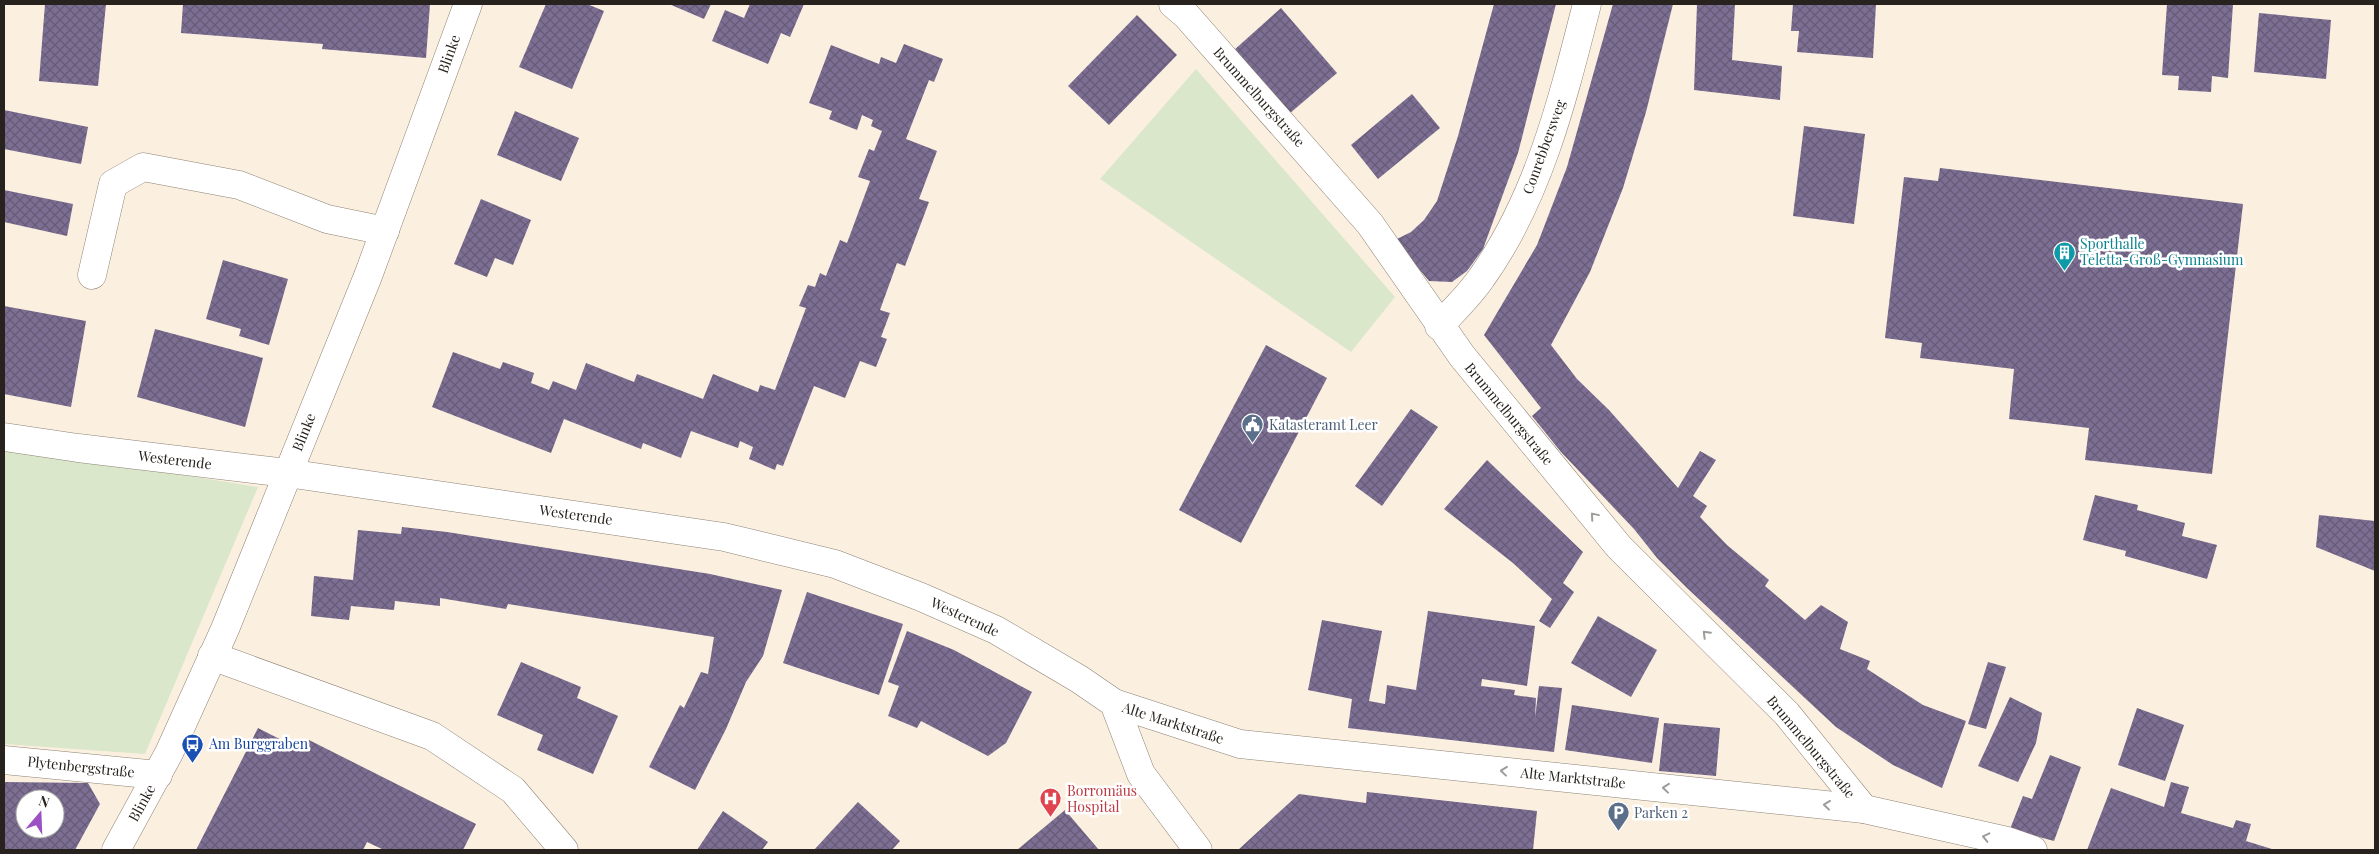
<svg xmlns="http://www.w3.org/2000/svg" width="2379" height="854" font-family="'Playfair Display',serif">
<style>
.park{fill:#dbe7cb}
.building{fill:url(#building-cross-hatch);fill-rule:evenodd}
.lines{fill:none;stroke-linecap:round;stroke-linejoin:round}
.minor-casing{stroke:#8d8375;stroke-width:29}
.minor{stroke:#fff;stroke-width:28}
.oneway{stroke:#9e9c99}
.labels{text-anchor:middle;stroke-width:5;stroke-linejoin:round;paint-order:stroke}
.street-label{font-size:14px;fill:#27221d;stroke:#fff}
.culture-label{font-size:14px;fill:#0d838f;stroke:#fff;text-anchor:start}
.service-label{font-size:14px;fill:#4e5e75;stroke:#fff;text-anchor:start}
.transit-label{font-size:14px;fill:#164399;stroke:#fff;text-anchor:start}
.health-label{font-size:14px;fill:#be3a42;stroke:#fff;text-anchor:start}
</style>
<defs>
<pattern id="building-cross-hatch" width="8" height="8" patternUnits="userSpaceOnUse" patternTransform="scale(1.25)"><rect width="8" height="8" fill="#7d6f93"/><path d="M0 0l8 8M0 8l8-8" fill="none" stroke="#665b77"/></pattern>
</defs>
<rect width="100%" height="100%" fill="#fbefe0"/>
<g class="park">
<path d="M1196 69 1395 297 1351 352 1100 179Z"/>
<path d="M4 446 258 487 145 754 4 744Z"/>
</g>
<g class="building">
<path d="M45 4H106L98 86 39 81Z"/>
<path d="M183 4H430L426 58 322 49 323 44 181 33Z"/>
<path d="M546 4H587L604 11 572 89 519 67Z"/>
<path d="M669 4H711L704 19Z"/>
<path d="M750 4H804L790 37 781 33 768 64 712 41 725 10 744 18Z"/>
<path d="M1494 4H1556L1518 153 1483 249 1467 271 1452 282 1429 281 1395 240 1411 232 1424 220 1437 201 1458 136Z"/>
<path d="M1613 4H1673L1646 112 1623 188 1590 272 1551 345 1577 379 1609 410 1678 488 1700 451 1716 460 1693 496 1707 506 1700 517 1727 545 1769 580 1765 586 1805 620 1821 605 1848 622 1840 649 1870 661 1867 669 1923 705 1966 721 1942 788 1893 765 1836 727 1687 588 1657 558 1634 529 1561 452 1532 416 1541 408 1484 335 1537 245 1567 167Z"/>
<path d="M1697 4H1735L1732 60 1782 66 1780 100 1694 90Z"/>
<path d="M1793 4H1876L1873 58 1797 52 1799 31H1791Z"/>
<path d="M2167 4H2233L2228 78 2212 76 2211 92 2178 90 2179 76 2162 75Z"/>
<path d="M1281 8 1337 73 1289 114 1233 51Z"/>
<path d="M2259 13 2331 20 2326 79 2254 72Z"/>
<path d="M1137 15 1177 55 1109 125 1068 86Z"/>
<path d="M904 44 943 59 934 82 929 80 906 139 937 151 919 199 929 202 905 266 897 263 880 310 890 313 881 337 887 339 876 367 860 361 845 398 814 386 783 466 777 464 775 470 749 459 753 447 740 441 738 448 691 431 681 458 643 443 641 449 564 419 551 453 432 407 453 352 500 369 503 362 534 373 531 383 549 390 553 381 576 390 586 363 634 382 637 374 703 399 713 374 758 392 760 385 775 390 806 308 799 306 808 285 815 287 820 273 826 276 840 240 847 243 870 181 858 177 869 149 874 151 882 131 871 126 873 120 862 115 857 130 829 119 832 111 809 103 831 45 879 64 881 57 896 63Z"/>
<path d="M1412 94 1440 128 1378 179 1351 145Z"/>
<path d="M4 110 88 127 81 164 4 149Z"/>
<path d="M515 111 579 138 561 181 497 155Z"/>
<path d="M1804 126 1865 134 1854 224 1793 216Z"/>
<path d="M1940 168 2243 204 2212 474 2085 460 2089 428 2009 419 2014 369 1920 358 1922 343 1885 338 1904 177 1938 181Z"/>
<path d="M4 190 73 204 67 236 4 222Z"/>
<path d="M481 199 531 220 513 265 495 258 487 277 454 264Z"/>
<path d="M223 260 288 279 269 345 239 336 241 329 206 319Z"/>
<path d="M4 306 86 321 71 407 4 394Z"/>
<path d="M155 329 263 358 245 427 137 397Z"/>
<path d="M1266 345 1327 378 1241 543 1179 510Z"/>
<path d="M1411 409 1438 427 1382 506 1355 486Z"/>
<path d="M1487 460 1583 552 1563 583 1574 592 1550 628 1539 621 1552 599 1513 563 1444 509Z"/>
<path d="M2095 495 2138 505 2137 510 2185 523 2182 536 2217 545 2207 579 2125 556 2126 551 2083 540Z"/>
<path d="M2319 515 2375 521V571L2316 547Z"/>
<path d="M402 527 447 532 710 574 782 590 763 656 746 682 726 729 695 790 649 767 680 705 684 708 701 672 708 674 714 637 508 604 506 609 440 598V606L395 601 394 610 351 606 349 620 311 616 314 576 353 580 358 530 401 534Z"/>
<path d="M807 592 903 624 879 695 783 663Z"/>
<path d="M1428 611 1535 626 1527 686 1482 679 1481 686 1515 690 1514 695 1536 698 1535 718 1539 686 1562 688 1554 752 1348 728 1352 699 1308 690 1322 620 1382 631 1369 701 1385 704 1387 685 1416 690Z"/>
<path d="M1598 616 1657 650 1631 697 1571 663Z"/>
<path d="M907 631 954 650 1032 692 1006 743 988 756 921 721 917 728 888 716 899 686 888 682Z"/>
<path d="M521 662 581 687 577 698 618 716 593 774 537 750 543 735 497 715Z"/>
<path d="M1988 662 2006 667 1986 729 1968 724Z"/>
<path d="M2010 697 2042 713 2036 743 2018 782 1978 766Z"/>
<path d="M1572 705 1659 718 1652 763 1565 750Z"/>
<path d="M2137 708 2184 725 2165 781 2118 765Z"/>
<path d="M1664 723 1720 728 1716 776 1659 771Z"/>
<path d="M258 728 303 751 309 740 476 824 463 850H384L367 842 363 850H196Z"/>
<path d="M2050 755 2081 767 2054 841 2010 829 2023 796 2032 799Z"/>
<path d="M4 782 88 783 100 804 75 850H4ZM25 799H55V829H25Z"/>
<path d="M2171 782 2189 787 2181 813 2233 828 2236 820 2251 824 2246 841 2275 850H2087L2111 788 2164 807Z"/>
<path d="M1367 792 1537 811 1533 850H1238L1299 794 1366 803Z"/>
<path d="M858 802 900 841 892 850H814Z"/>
<path d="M1065 810 1099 850H1017Z"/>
<path d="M723 811 768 842 762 850H697Z"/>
</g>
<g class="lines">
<defs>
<g id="minor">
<path d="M1173 4 1186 15 1370 224 1462 356 1619 547 1787 714 1864 809"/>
<path d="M92 275 113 184 143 167 239 185 327 219 385 231"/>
<path d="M1439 326C1454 310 1470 295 1482 277 1539 197 1563 98 1587 4"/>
<path d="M4 437 78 448 287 473 724 537 835 564 921 597 996 630 1079 679 1114 703 1240 744 1864 809 2007 841 2033 850"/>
<path d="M212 656 432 736 513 790 564 850"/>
<path d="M1114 703 1141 774 1198 850"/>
<path d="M4 760 158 775"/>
<path d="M116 850 169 753 225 629 368 276 468 4"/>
</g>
</defs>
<use href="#minor" class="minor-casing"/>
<use href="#minor" class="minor"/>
</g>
<defs><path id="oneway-chevron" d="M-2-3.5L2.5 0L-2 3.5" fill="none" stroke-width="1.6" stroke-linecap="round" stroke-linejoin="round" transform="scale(1.25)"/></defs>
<g class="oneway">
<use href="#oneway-chevron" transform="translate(1594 516) rotate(-130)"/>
<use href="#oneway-chevron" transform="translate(1706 634) rotate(-135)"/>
<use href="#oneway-chevron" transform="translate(1504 771) rotate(-174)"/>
<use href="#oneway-chevron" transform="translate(1666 788) rotate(-174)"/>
<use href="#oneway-chevron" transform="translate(1827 805) rotate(-174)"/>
<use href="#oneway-chevron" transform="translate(1986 837) rotate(-167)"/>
</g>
<defs>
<symbol id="building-pin" viewBox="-11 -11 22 30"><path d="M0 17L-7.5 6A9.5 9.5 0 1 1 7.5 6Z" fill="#0f9aa8" stroke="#fff"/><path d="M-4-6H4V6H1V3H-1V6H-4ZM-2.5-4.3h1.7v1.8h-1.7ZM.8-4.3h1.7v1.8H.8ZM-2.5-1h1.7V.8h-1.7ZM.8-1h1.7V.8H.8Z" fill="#fff"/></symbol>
<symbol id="civic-pin" viewBox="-11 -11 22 30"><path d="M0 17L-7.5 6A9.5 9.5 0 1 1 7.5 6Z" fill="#5c6f8a" stroke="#fff"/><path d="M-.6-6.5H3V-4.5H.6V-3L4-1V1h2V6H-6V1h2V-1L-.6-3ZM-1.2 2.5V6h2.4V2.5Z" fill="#fff"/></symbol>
<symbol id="bus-pin" viewBox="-11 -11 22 30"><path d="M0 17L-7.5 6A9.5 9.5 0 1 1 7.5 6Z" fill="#1a4fb4" stroke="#fff"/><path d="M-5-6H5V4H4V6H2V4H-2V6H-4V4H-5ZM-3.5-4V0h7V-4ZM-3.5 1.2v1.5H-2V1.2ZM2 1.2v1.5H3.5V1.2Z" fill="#fff"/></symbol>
<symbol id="hospital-pin" viewBox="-11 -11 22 30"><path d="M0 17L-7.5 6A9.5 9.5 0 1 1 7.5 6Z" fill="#e0444e" stroke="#fff"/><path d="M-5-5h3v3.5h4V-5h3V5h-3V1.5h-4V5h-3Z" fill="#fff"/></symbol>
<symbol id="parking-pin" viewBox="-11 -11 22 30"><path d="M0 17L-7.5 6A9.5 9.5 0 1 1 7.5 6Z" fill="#5c6f8a" stroke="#fff"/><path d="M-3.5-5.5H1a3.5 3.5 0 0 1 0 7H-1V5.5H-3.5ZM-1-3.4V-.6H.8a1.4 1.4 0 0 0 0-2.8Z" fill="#fff"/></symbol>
</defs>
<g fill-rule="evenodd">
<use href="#building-pin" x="2052" y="240" width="25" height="34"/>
<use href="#civic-pin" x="1240" y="412" width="25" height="34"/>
<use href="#bus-pin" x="180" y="732" width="25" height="34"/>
<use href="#hospital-pin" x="1038" y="786" width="25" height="34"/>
<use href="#parking-pin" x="1606" y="800" width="25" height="34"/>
</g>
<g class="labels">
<g class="street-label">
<text transform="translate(449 54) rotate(-70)" y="5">Blinke</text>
<text transform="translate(1259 97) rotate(48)" y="5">Brummelburgstraße</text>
<text transform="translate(1544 147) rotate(-70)" y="5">Conrebbersweg</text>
<text transform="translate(1509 414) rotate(50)" y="5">Brummelburgstraße</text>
<text transform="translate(304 432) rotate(-68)" y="5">Blinke</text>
<text transform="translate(175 460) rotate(7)" y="5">Westerende</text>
<text transform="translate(576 515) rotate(8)" y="5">Westerende</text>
<text transform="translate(965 617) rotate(25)" y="5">Westerende</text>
<text transform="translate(1173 723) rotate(18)" y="5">Alte Marktstraße</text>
<text transform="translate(1811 747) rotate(50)" y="5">Brummelburgstraße</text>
<text transform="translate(81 767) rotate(6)" y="5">Plytenbergstraße</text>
<text transform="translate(1573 778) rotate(6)" y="5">Alte Marktstraße</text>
<text transform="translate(142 803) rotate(-61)" y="5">Blinke</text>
</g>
<g class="culture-label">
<text x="2080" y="249">Sporthalle<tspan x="2080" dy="16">Teletta-Groß-Gymnasium</tspan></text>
</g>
<g class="service-label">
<text x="1269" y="430">Katasteramt Leer</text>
<text x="1634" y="818">Parken 2</text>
</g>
<g class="transit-label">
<text x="209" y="749">Am Burggraben</text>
</g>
<g class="health-label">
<text x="1067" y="796">Borromäus<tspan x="1067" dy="16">Hospital</tspan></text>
</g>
</g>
<rect width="2379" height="854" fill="none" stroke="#27221d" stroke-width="10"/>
<g transform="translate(40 814) rotate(19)"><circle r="24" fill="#ffffff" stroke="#a9a7a5"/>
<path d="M0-4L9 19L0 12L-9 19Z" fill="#9b50c3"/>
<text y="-8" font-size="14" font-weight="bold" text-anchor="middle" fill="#27221d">N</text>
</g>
</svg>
